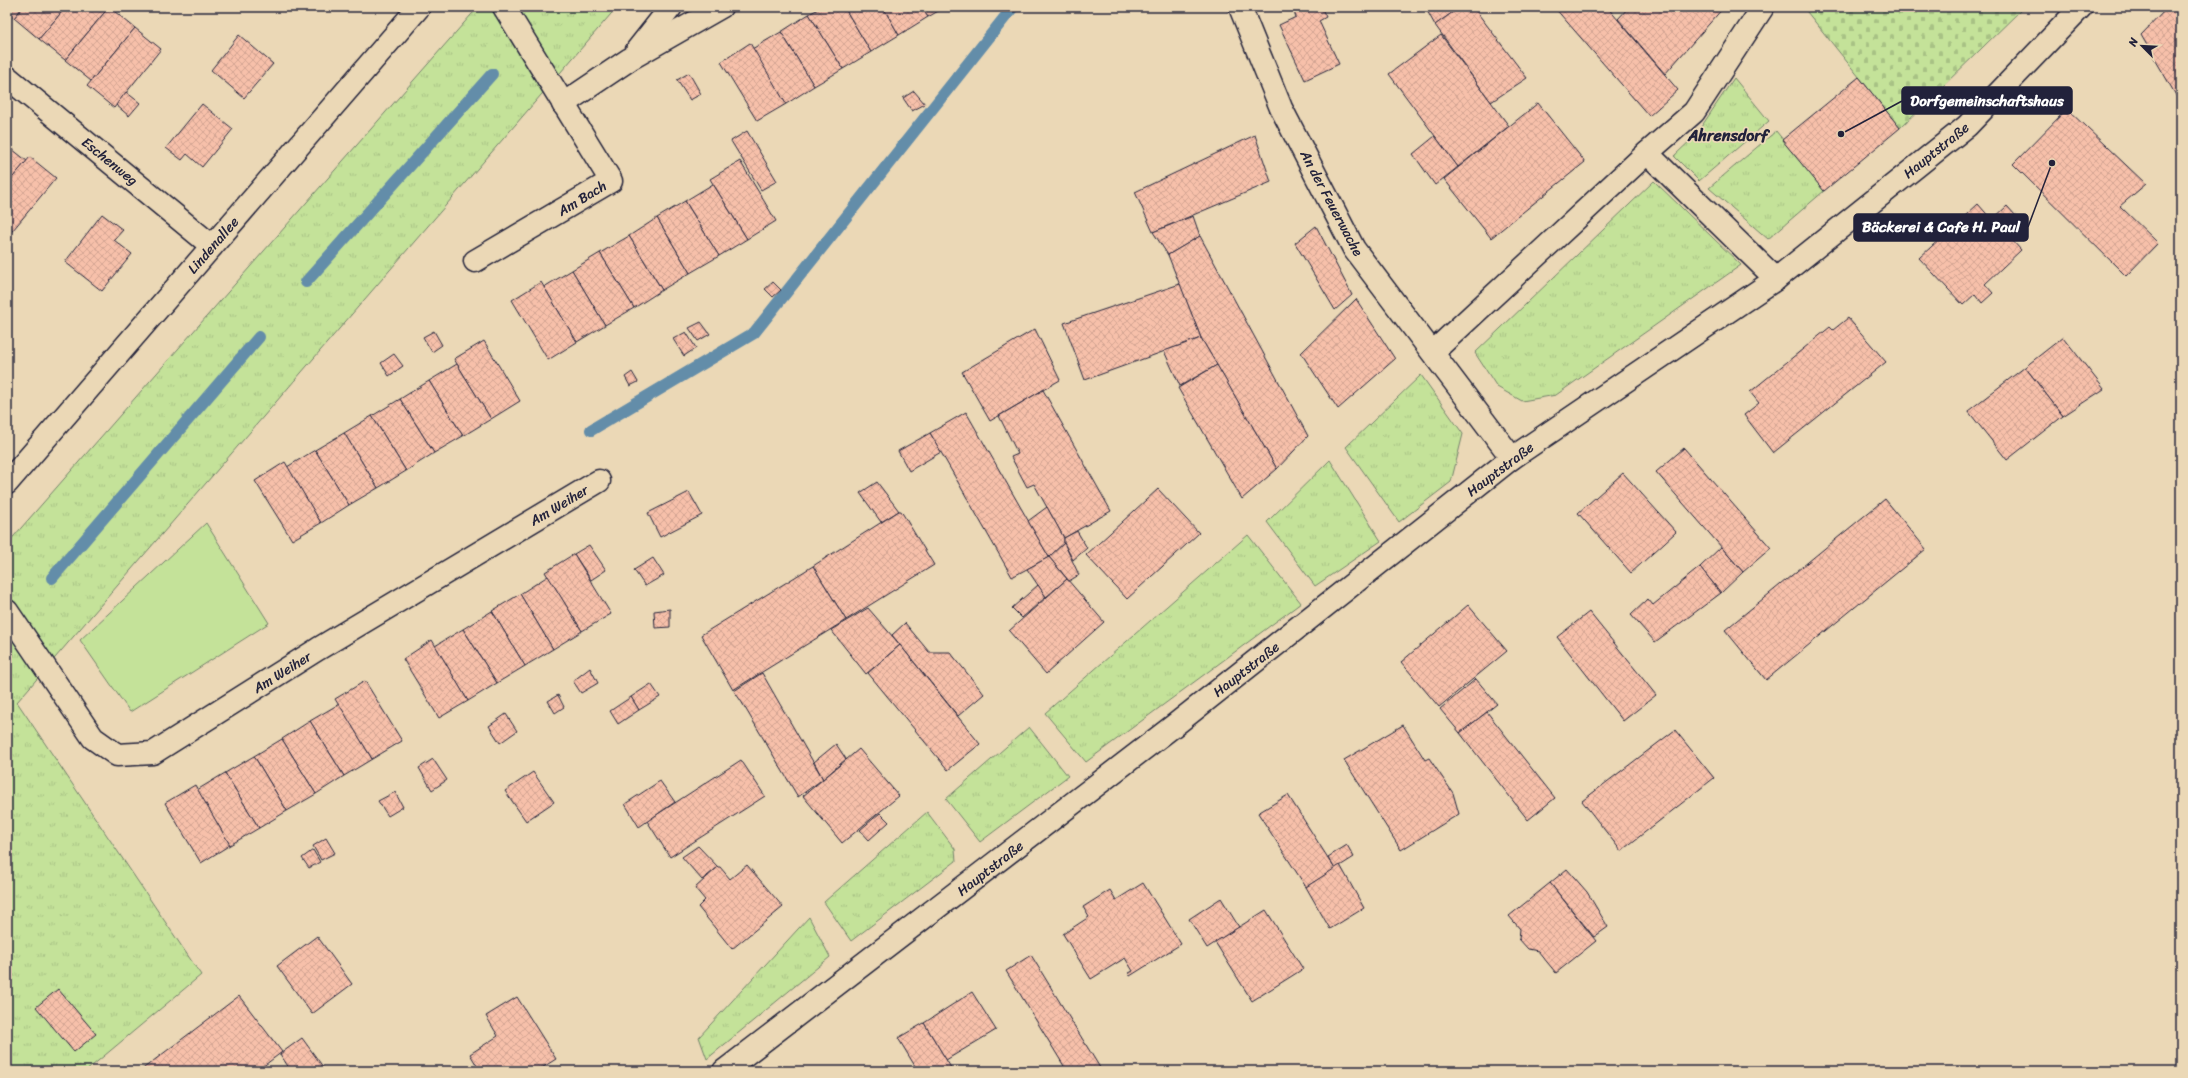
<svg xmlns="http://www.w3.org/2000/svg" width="2188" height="1078" font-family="Sriracha,sans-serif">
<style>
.grass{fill:url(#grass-tufts);stroke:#73826a}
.cemetery{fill:url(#cemetery-stones);stroke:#73826a}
.park{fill:#c4e299;stroke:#73826a}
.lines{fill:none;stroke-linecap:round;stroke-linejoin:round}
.stream{stroke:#648da9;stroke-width:12}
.building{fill:url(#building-cross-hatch);stroke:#22223b}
.minor-casing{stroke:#22223b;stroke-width:25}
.minor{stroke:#ebd8b6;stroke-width:22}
.labels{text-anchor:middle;stroke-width:3.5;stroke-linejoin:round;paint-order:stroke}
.street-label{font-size:14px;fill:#22223b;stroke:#ebd8b6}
.quarter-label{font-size:16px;font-weight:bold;fill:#22223b;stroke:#ebd8b6}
.leader{fill:none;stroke:#22223b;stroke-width:1.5}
.callout-dot{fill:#22223b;stroke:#ebd8b6;stroke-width:1.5}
.callout{fill:#22223b;stroke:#22223b;stroke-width:1.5}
.callout-label{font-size:15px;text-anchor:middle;font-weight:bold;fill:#fff}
</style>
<defs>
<pattern id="grass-tufts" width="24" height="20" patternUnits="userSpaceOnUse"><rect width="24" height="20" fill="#c4e299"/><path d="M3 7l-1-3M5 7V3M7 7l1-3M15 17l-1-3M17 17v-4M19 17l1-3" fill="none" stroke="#a8c285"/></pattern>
<pattern id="cemetery-stones" width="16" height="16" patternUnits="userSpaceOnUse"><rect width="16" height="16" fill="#c4e299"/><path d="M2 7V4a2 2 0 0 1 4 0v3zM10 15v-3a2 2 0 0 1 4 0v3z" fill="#a8c285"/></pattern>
<pattern id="building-cross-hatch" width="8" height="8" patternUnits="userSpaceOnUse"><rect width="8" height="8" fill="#f7c0aa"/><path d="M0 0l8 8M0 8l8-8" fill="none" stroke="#d3a593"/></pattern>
</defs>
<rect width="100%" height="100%" fill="#ebd8b6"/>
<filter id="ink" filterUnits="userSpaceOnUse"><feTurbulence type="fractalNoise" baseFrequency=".025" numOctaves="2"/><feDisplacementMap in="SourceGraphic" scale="8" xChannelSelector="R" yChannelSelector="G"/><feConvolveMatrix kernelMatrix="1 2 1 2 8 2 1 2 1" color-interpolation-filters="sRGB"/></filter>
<g filter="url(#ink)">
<g class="grass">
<path d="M478 7H617L17 702 201 975 86 1071H7V544Z"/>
<path d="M1734 78 1769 121 1699 181 1674 156 1695 136Z"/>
<path d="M1776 131 1824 191 1768 239 1709 188Z"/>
<path d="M1654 181 1741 265 1556 395 1522 401 1497 387 1475 353Z"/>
<path d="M1421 375 1463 434 1451 482 1399 522 1346 447Z"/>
<path d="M1330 460 1381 541 1315 586 1267 522Z"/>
<path d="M1248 535 1301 603 1086 762 1045 713Z"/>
<path d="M1029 727 1068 776 980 842 946 799Z"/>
<path d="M927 812 955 849 956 861 851 941 824 902Z"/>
<path d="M809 917 830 957 707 1059 699 1037Z"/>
</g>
<path class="cemetery" d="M1803 7H2024L1900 128Z"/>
<path class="park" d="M206 523 269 623 130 712 80 640Z"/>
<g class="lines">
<g class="stream">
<path d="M306 282 492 74"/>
<path d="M591 430 754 333 1013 7"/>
<path d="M52 578 259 337"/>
</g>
</g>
<g class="building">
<path d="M7 7H23L14 18 7 13Z"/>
<path d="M23 7H66L39 39 14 18Z"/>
<path d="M66 7H109L65 60 39 39Z"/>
<path d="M109 7 135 28 91 81 65 60Z"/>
<path d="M822 7H844L871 52 843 69 809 14Z"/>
<path d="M844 7H883L899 35 871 52Z"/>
<path d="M883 7H921L928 17 899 35Z"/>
<path d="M921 7H945L928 17Z"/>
<path d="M1292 7H1321L1326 17 1319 21 1339 64 1305 80 1279 25 1296 17Z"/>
<path d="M1425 7H1460L1435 25Z"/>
<path d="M1460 7H1473L1527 78 1491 102 1435 25Z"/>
<path d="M1554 7H1607L1678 90 1649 116Z"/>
<path d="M1629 7H1724L1665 74 1618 19Z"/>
<path d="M2168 7H2179L2181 10V104L2141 35Z"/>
<path d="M809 14 843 69 814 86 781 32Z"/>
<path d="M135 28 161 49 114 108 87 86Z"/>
<path d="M781 32 814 86 786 104 752 49Z"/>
<path d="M239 35 273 64 244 98 211 70Z"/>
<path d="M1441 35 1509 126 1458 167 1389 74Z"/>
<path d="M750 43 786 104 757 121 721 62Z"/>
<path d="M689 73 701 94 690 100 677 80Z"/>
<path d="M1859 77 1900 128 1824 191 1782 140Z"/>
<path d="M914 91 925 104 912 111 903 98Z"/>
<path d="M126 92 140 103 129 116 116 105Z"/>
<path d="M1538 103 1585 162 1491 238 1444 179Z"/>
<path d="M202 104 233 129 202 167 187 154 182 160 166 148Z"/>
<path d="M2067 109 2146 184 2120 206 2158 243 2126 276 2013 164Z"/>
<path d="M747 131 777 181 761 190 731 141Z"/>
<path d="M1255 135 1271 182 1153 232 1135 192Z"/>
<path d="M1435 136 1458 167 1435 185 1413 154Z"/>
<path d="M7 145 27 161 7 184Z"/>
<path d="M30 157 56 178 8 236 7 184Z"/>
<path d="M740 161 776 221 747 239 710 179Z"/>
<path d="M713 184 747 239 719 256 685 201Z"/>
<path d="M685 201 719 256 690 273 657 218Z"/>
<path d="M1978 204 1992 220 2007 206 2025 226 2011 239 2021 250 1985 284 1993 293 1982 303 1975 294 1963 305 1919 258Z"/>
<path d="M102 214 123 230 114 240 132 254 102 291 65 262Z"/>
<path d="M1193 216 1200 236 1168 255 1153 232Z"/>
<path d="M657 218 690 273 662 290 629 236Z"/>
<path d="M1316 226 1352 295 1335 310 1295 243Z"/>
<path d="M629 236 662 290 634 308 600 253Z"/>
<path d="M1200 236 1308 436 1277 469 1201 338 1168 255Z"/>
<path d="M600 253 634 308 605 325 572 270Z"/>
<path d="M572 270 605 325 577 342 544 287Z"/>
<path d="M541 282 577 342 548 360 512 300Z"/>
<path d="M773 282 781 290 773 297 765 289Z"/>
<path d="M1180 284 1201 338 1085 380 1064 323Z"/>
<path d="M1356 299 1395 359 1338 409 1301 353Z"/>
<path d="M1848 318 1886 362 1773 453 1744 415 1759 403 1750 392 1830 327 1833 330Z"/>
<path d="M701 322 710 334 698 341 689 328Z"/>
<path d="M1035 329 1060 380 990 421 962 372Z"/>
<path d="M434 331 442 345 432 352 423 337Z"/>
<path d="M686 332 696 348 684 356 673 339Z"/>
<path d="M2063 337 2104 389 2063 416 2025 367Z"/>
<path d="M1201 338 1217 365 1180 386 1164 351Z"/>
<path d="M484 341 520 401 491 419 454 359Z"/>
<path d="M394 354 403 366 389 376 381 363Z"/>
<path d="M457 364 491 419 463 436 429 381Z"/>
<path d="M1217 365 1277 469 1242 499 1178 388Z"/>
<path d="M2025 367 2063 416 2007 460 1968 411Z"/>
<path d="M632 372 638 382 630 386 625 377Z"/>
<path d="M429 381 463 436 434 453 400 399Z"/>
<path d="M1043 390 1111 511 1064 538 1034 484 1027 487 1011 457 1018 454 999 416Z"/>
<path d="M400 399 434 453 406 471 372 416Z"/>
<path d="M966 412 1049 557 1012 577 930 433Z"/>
<path d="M372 416 406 471 378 488 344 433Z"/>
<path d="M344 433 378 488 349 505 315 450Z"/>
<path d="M930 433 941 452 909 471 898 451Z"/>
<path d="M1684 448 1771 548 1743 572 1656 472Z"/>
<path d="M315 450 349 505 321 523 287 467Z"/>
<path d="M285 462 321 523 292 540 255 481Z"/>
<path d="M1623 473 1676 532 1631 573 1578 513Z"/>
<path d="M877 482 899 511 881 522 860 493Z"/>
<path d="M1158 489 1199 533 1127 599 1086 555Z"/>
<path d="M689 492 702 515 660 537 648 513Z"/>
<path d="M1885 499 1926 549 1766 680 1725 630Z"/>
<path d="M1047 507 1064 538V543L1049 557 1028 521Z"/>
<path d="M899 511H901L934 565 846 620 813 566Z"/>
<path d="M1077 531 1087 548 1073 560 1064 543V538Z"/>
<path d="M1064 543 1079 575 1069 581 1049 557Z"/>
<path d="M589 545 606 570 591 580 574 554Z"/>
<path d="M1721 547 1743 572 1721 593 1700 567Z"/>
<path d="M574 554 611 614 582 631 545 572Z"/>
<path d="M1049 557 1067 579 1046 597 1027 569Z"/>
<path d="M653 558 664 575 645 586 634 570Z"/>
<path d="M813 566 846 620 733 690 701 635Z"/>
<path d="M1700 567 1721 593 1655 642 1631 615 1648 599 1653 605Z"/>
<path d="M548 576 582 631 553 649 520 594Z"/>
<path d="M1067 579 1104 622 1046 674 1009 631Z"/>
<path d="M1038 585 1046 597 1022 618 1012 608Z"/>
<path d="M520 594 553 649 525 666 492 611Z"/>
<path d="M1468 605 1507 651 1439 707 1401 662Z"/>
<path d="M868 608 900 645 866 674 831 630Z"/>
<path d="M670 609V627L655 628 654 611Z"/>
<path d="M492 611 525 666 497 683 463 629Z"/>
<path d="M1589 612 1656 695 1623 721 1557 637Z"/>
<path d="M905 623 929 652H950L984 694 958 716 892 635Z"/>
<path d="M463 629 497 683 468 701 435 646Z"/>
<path d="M432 640 468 701 439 718 403 659Z"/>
<path d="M900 645 980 744 948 770 868 673Z"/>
<path d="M590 668 598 683 581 693 573 681Z"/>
<path d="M762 673 823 779 798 797 741 701 734 691Z"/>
<path d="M1476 679 1497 704 1460 733 1440 709Z"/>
<path d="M365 681 402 741 372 759 335 699Z"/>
<path d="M651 684 660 697 639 710 631 697Z"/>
<path d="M558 695 564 707 555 713 548 701Z"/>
<path d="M631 697 639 710 618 724 610 711Z"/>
<path d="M339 704 372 759 344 776 310 721Z"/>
<path d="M1487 712 1555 798 1528 820 1460 733Z"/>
<path d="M506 714 517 731 500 743 489 726Z"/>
<path d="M310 721 344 776 316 794 282 739Z"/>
<path d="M1403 725 1425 760 1429 758 1453 793 1459 814 1401 850 1344 760Z"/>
<path d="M1675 730 1714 778 1621 851 1582 801Z"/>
<path d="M282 739 316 794 287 811 254 756Z"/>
<path d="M836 744 846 759 823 779 814 762Z"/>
<path d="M859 749 899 796 842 843 803 796Z"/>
<path d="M254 756 287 811 259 828 225 773Z"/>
<path d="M433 759 447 780 432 790 419 768Z"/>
<path d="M741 760 765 796 670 857 647 821Z"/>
<path d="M533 772 554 802 526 821 505 791Z"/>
<path d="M225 773 259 828 230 845 197 790Z"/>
<path d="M660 781 675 802 639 827 625 804Z"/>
<path d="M195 785 230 845 201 863 165 803Z"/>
<path d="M395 792 403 807 388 816 378 801Z"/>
<path d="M1288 795 1335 869 1306 887 1258 813Z"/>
<path d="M880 813 889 822 869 840 860 830Z"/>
<path d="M326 838 335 853 321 860 313 846Z"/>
<path d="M1347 845 1354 857 1335 869 1328 857Z"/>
<path d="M698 846 718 867 702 880 682 857Z"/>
<path d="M313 850 320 862 309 868 302 858Z"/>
<path d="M747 865 783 907 732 949 698 907 705 900 695 888 718 867H720L730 879Z"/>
<path d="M1340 865 1364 908 1330 929 1306 887Z"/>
<path d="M1567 869 1587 892 1608 927 1594 937 1550 883Z"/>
<path d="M1143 883 1181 944 1130 976 1129 973 1133 971 1125 958 1091 979 1063 934 1089 917 1083 907 1110 890 1116 900Z"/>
<path d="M1550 883 1596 941 1556 973 1538 951 1528 949 1519 939 1520 929 1509 916Z"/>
<path d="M1221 898 1239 927 1207 948 1189 919Z"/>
<path d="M1266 910 1303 969 1252 1001 1215 942Z"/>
<path d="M317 936 352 984 312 1014 277 966Z"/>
<path d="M1031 955 1102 1071H1067L1006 971Z"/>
<path d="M58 989 96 1034 74 1052 36 1007Z"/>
<path d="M972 992 996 1030 946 1060 924 1023Z"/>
<path d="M239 996 282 1052 257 1071H140Z"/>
<path d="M517 997 556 1059 537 1071H480L470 1054 498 1036 486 1016Z"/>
<path d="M924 1023 953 1071H918L898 1038Z"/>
<path d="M302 1038 326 1071H291L280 1054Z"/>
</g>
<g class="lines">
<defs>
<g id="minor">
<path d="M1240 7 1281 108 1354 249 1512 458"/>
<path d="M637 50 671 7"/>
<path d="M7 77 212 246"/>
<path d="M563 104 630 59 721 7"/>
<path d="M1647 153 1776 279"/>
<path d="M475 261 611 181 504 7"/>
<path d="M1433 352 1647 153 1694 112 1763 7"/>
<path d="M7 483 419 7"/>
<path d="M7 611 93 738 117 755 153 753 318 649 599 481"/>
<path d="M724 1071 1176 724 1512 458 1776 279 1967 126 2081 7"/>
</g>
</defs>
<use href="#minor" class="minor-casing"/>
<use href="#minor" class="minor"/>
</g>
</g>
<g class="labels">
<g class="street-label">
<text transform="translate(1936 150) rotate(-39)" y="5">Hauptstraße</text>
<text transform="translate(110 161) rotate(39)" y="5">Eschenweg</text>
<text transform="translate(582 198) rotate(-31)" y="5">Am Bach</text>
<text transform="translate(1332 203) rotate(62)" y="5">An der Feuerwache</text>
<text transform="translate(213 245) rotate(-49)" y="5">Lindenallee</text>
<text transform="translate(1500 469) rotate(-37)" y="5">Hauptstraße</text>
<text transform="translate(559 505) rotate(-31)" y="5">Am Weiher</text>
<text transform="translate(1246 669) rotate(-38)" y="5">Hauptstraße</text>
<text transform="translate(282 672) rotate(-32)" y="5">Am Weiher</text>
<text transform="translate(990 868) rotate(-38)" y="5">Hauptstraße</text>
</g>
<g class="quarter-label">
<text x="1728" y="141">Ahrensdorf</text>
</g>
</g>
<path class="leader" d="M1841 134L1902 101M2052 163L2028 227"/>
<g class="callout-dot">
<circle cx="1841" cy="134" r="4"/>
<circle cx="2052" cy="163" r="4"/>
</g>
<g class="callout">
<rect x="1902" y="87" width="170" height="27" rx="4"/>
<rect x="1854" y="214" width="174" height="27" rx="4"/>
</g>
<g class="callout-label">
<text x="1987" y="106">Dorfgemeinschaftshaus</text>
<text x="1941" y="232">Bäckerei &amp; Cafe H. Paul</text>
</g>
<rect width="2188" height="1078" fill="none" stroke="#ebd8b6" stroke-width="24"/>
<rect x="12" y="12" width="2164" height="1054" fill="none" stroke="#22223b" stroke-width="1.5" filter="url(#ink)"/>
<g transform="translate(2142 46) rotate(294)" stroke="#ebd8b6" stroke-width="3" paint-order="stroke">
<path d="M0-3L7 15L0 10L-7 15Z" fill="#22223b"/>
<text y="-6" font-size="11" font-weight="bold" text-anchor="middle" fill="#22223b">N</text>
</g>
</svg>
